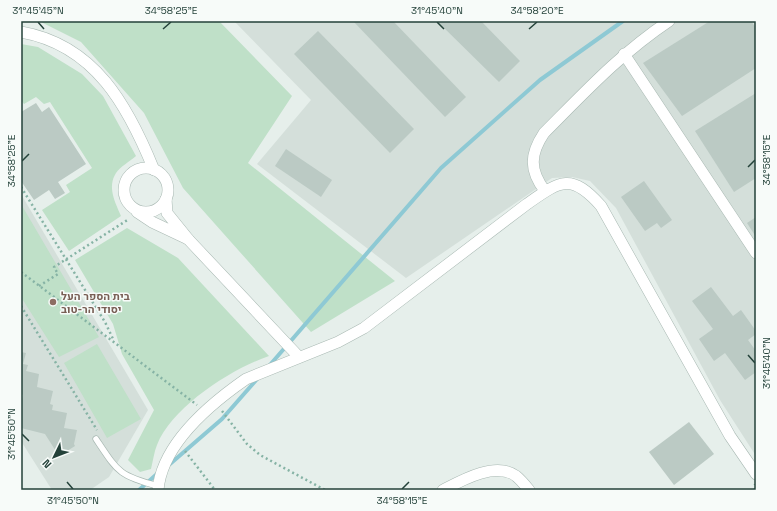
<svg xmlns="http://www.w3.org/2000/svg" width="777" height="511" font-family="'Space Grotesk',Heebo,sans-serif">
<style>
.built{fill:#d4dfda}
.green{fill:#bfe0c8}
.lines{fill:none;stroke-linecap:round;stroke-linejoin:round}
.stream{stroke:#8ec9d4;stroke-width:4}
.building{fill:#bbcac4}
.service-casing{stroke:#a8b8b2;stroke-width:7}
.minor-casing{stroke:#a8b8b2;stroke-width:12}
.path{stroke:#86b3a5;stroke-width:2.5;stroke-dasharray:2 3;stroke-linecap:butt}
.service{stroke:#fff;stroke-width:5.5}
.minor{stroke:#fff;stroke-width:11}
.ticks{fill:none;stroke:#24423a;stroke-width:1.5}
.education-dot{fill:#8d6e63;stroke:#f7fbf9;stroke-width:1.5}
.labels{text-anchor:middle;stroke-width:3;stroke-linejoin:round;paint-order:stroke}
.education-label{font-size:11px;font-weight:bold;fill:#785e54;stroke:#f7fbf9;text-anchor:start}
.neatline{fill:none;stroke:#24423a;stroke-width:1.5}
.ticks-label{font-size:10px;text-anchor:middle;fill:#24423a}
</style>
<rect width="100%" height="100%" fill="#e6efeb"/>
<g class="built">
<path d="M234 21H756V456L720 400 616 208 590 181 572 177 552 178 406 278 257 164 311 100Z"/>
<path d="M21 194 148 410 109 477 90 490H52L21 441Z"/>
</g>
<g class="green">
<path d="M39 21H219L292 96 248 163 395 281 311 332 183 188 144 113 81 42Z"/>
<path d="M21 44 38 47 82 74 103 96 136 156C130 161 120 167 116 173 107 187 115 202 121 216L69 251 42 210 70 192 66 185 92 168 50 102 44 104 36 97 24 104 21 100Z"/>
<path d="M21 204 99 337 59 357 21 297Z"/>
<path d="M127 228 178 258 269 356C231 369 172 407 157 445 154 452 153 461 151 469L140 472 128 460 154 410 122 354 113 324 75 260Z"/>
<path d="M97 344 141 419 107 438 64 363Z"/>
</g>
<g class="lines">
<g class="stream">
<path d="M269 366 441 168 540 80 623 21"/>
<path d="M170 464 222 419 258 378"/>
<path d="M139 490 158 473"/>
</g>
</g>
<g class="building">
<path d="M353 21H393L466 97 445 117Z"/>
<path d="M437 21H481L520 61 499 82Z"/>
<path d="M710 21H751L756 28V68L682 116 643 63Z"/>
<path d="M318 31 414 129 390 153 294 54Z"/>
<path d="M756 93V178L734 192 695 131Z"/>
<path d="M36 103 42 112 49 107 86 164 58 182 65 193 55 199 49 190 34 200 21 181V112Z"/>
<path d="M286 149 332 180 321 197 275 166Z"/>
<path d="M644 181 672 220 661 228 657 223 645 231 621 197Z"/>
<path d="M756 217V237L747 223Z"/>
<path d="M711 287 733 316 741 310 756 331V334L748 340 756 351V372L745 380 725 353 714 361 699 339 713 329 692 301Z"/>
<path d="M21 352 26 353 23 364 28 365 26 371 39 374 37 387 53 391 50 404 53 405 52 410 67 413 64 428 77 430 74 444 75 446 59 456 45 434 21 428V403L23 395 21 394Z"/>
<path d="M689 422 714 454 674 485 649 452Z"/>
</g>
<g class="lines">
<defs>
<path id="service" d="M96 439C118 472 119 476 158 486"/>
<g id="minor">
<path d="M21 32C95 45 128 106 154 170"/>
<path d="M624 54 756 253"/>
<circle cx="146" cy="190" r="22"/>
<path d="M545 191C529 170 530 154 544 133 585 92 620 54 669 21"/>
<path d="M137 212 152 222 188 239 167 213 166 199"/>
<path d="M188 239 299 357"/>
<path d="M158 490C162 444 210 404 246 379L338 342 364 328 527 204C560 181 571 172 601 206L730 436 756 474"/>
<path d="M443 490C462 480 496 461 516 476 521 480 525 485 529 490"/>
</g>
</defs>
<use href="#service" class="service-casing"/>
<use href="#minor" class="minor-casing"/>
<g class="path">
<path d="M21 187 105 322 114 341"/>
<path d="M21 272 197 405"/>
<path d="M39 286 58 274 54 267 129 219"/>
<path d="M21 306 97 430"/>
<path d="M222 411 247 444 260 455 325 490"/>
<path d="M185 451 215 490"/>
<path d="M755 490V484"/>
</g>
<use href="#service" class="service"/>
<use href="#minor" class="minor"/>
</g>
<path class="ticks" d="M38 22 44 29M437 22 444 29M163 29 171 22M529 29 537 22M22 161 29 154M748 167 755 160M748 355 755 363M22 434 29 441M67 482 73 489M402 489 409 482"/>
<circle class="education-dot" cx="53" cy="302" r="4"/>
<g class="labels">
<g class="education-label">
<text x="61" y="300">בית הספר העל<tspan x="61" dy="13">יסודי הר-טוב</tspan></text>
</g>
</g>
<rect width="777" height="511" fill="none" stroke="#f7fbf9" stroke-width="44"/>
<g transform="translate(54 457) rotate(227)" stroke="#f7fbf9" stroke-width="3" paint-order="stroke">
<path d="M0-3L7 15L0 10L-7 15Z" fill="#24423a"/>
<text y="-6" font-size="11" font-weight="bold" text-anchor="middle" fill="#24423a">N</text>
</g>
<rect x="22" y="22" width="733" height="467" class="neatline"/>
<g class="ticks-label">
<text x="38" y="14">31°45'45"N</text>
<text x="171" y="14">34°58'25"E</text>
<text x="437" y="14">31°45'40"N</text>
<text x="537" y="14">34°58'20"E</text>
<text transform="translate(766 160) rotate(-90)" y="4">34°58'15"E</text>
<text transform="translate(11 161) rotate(-90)" y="4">34°58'25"E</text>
<text transform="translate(766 363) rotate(-90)" y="4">31°45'40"N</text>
<text transform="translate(11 434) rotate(-90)" y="4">31°45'50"N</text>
<text x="73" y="504">31°45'50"N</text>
<text x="402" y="504">34°58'15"E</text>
</g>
</svg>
